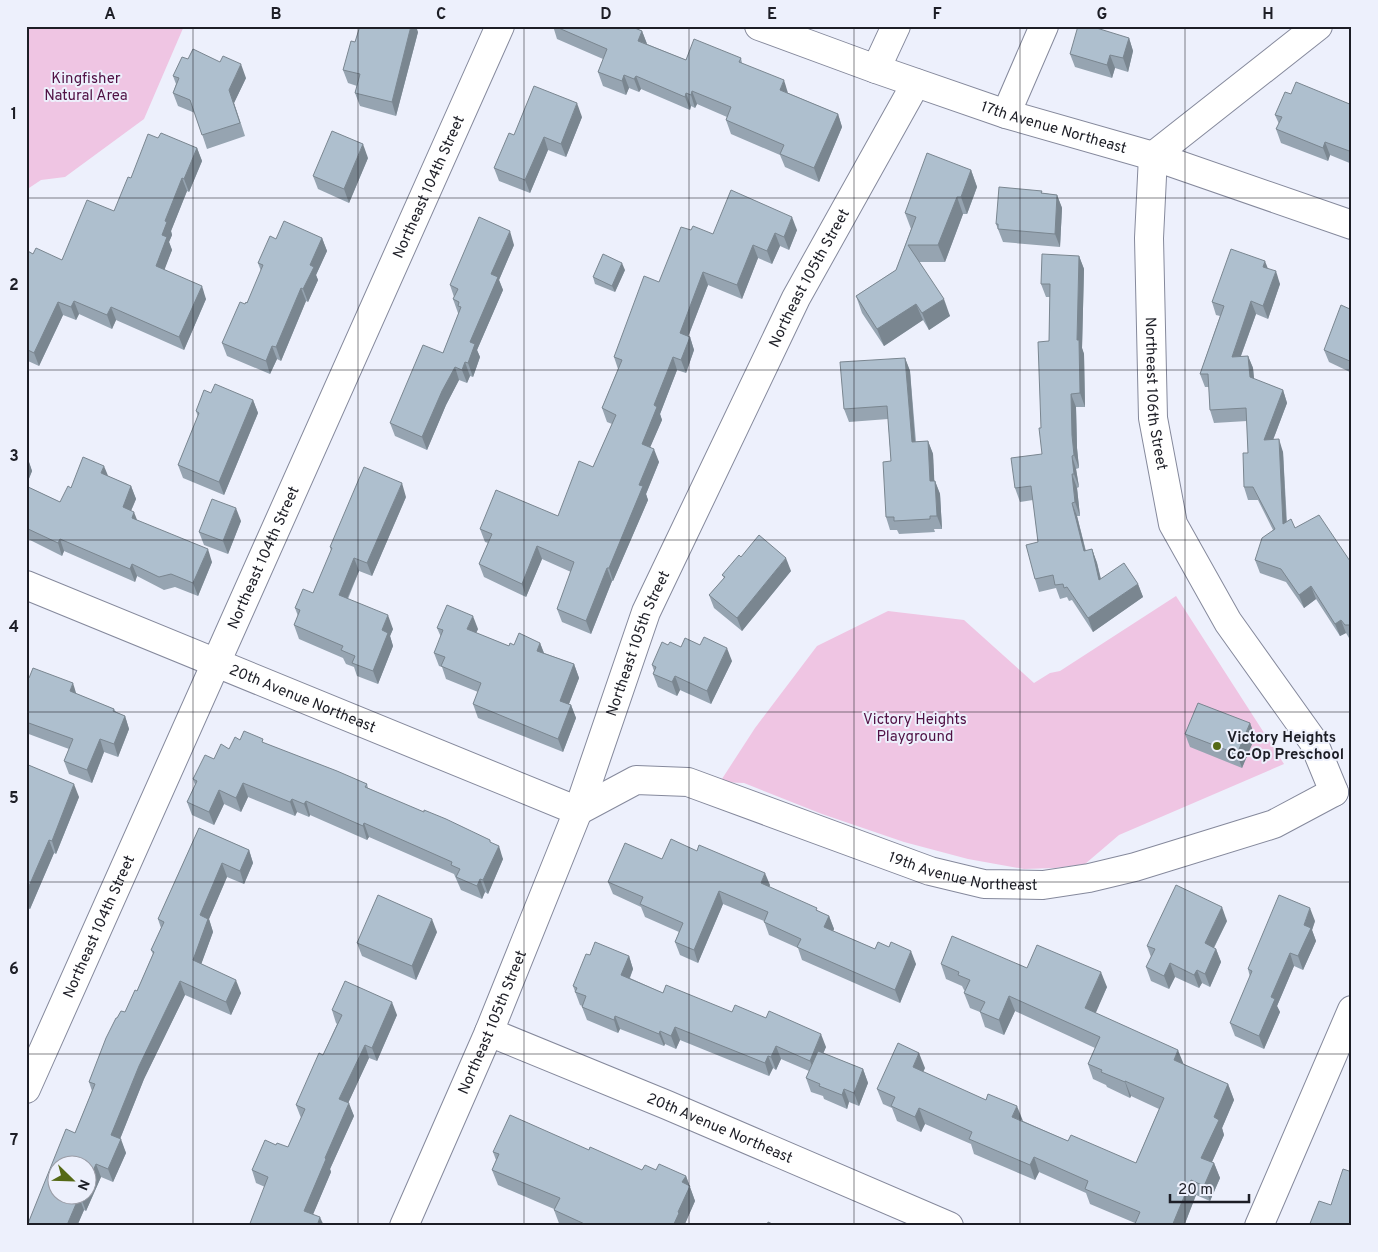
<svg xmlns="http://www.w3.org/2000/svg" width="1378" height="1252" font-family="Overpass,sans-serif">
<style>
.green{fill:#efc5e3}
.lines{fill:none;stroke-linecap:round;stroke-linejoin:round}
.minor-casing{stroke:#85899c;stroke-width:30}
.minor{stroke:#fff;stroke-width:28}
.wall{fill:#96a4b1}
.shaded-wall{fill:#7a8690}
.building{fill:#aebfce;stroke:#7a8690}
.grid{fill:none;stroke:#1d1e26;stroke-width:1;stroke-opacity:0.55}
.poi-dot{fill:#556916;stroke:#edf0fc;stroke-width:2}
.labels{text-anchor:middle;stroke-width:4;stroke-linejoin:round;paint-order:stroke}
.park-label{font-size:15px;fill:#501144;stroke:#edf0fc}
.street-label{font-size:15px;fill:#1d1e26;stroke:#edf0fc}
.poi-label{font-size:15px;font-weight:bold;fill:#1d1e26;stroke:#edf0fc;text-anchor:start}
.neatline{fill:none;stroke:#1d1e26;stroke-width:2}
.grid-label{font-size:16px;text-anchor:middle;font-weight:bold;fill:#1d1e26}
</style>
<rect width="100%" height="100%" fill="#edf0fc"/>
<g class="green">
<path d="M26 26H184L144 119 65 177 41 180 26 190Z"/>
<path d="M1176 596 1284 764 1119 835 1085 864 1055 868 1024 869 968 859 904 842 822 814 744 783 720 782 755 728 817 646 888 611 964 620 1034 683 1050 673 1060 671Z"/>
</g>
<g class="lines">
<defs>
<g id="minor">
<path id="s1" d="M759 26 876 69 1006 114 1153 156 1352 225"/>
<path id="s2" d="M1318 26 1153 156 1149 238 1153 418 1173 524 1228 622 1313 741 1334 792"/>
<path d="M876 69 896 26"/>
<path d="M1006 114 1044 26"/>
<path id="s3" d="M26 585 578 811 636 780 688 782 930 871 984 884 1043 885 1089 878 1135 867 1274 824 1334 792"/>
<path id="s4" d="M489 1032 667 1105 949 1226"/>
<path id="s5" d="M26 1089 500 26"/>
<path id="s6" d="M404 1226 489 1032 578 811 646 612 796 298 916 83"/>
<path d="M1259 1226 1352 1010"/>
</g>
</defs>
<use href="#minor" class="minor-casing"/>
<use href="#minor" class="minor"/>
</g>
<g class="wall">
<path d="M553 26H630L642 31 647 44 686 60 741 58 742 63 788 93 838 114 842 127 819 182 785 167 780 155 731 134 726 120 727 117 697 104 695 108 691 106 690 110 641 89 639 92 629 88 626 95 603 86 598 72 603 59 557 39Z"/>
<path d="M418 32 396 116 360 106 355 93 357 86 348 83 343 70 355 42Z"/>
<path d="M1129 38 1133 51 1128 72 1115 68 1112 78 1075 67 1070 54Z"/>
<path d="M173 76 246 78 234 103 245 136 207 149 195 113 178 106 173 93 176 84Z"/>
<path d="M1291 94 1352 105V164L1330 155 1328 161 1281 143 1276 129 1279 124 1275 115Z"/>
<path d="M582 117 566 157 548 150 530 193 499 181 494 168 514 135Z"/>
<path d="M158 138 197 148 202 161 189 192 187 191 171 231 172 235 169 242 172 250 164 269 206 299 184 350 116 320 112 329 79 314 76 320 63 315 39 366 28 361 26 366V250L33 254 62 260 114 211 131 178Z"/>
<path d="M368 158 349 203 318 189 313 176Z"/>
<path d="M971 170 977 187 967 214H963L945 262H919L950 316 929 330 923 320 884 346 862 313 856 296 896 270 911 229 905 213Z"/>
<path d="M1042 191V193L1057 195 1062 208 1060 247 1003 242 996 224Z"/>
<path d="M691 230 713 234 797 230 789 250 780 246 772 264 758 258 742 299 708 285 688 337H690L694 350 686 373 677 370 660 414 662 420 650 447 659 462 646 494 648 500 613 581H612L591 634 562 622 557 609 571 572 542 559 526 597 484 577 479 564 488 543 485 542 480 529 558 516 593 467 612 424 607 422 602 408 618 369 614 357Z"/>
<path d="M322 238 327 251 316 275 318 280 308 302 306 301 281 361 277 359 270 374 227 356 222 343 245 304 247 303 261 271 258 263 276 239Z"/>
<path d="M514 245 499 280 503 290 477 350 480 357 473 377 470 376 467 383 459 380 446 405 427 450 395 436 390 423 443 353 459 313H458L453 299 454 297 450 285Z"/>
<path d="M1079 256 1084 269 1082 348 1084 354 1085 407H1076L1077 448 1079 468 1076 469 1079 487 1077 488 1080 516H1077L1086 551 1092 549 1097 563 1101 579 1138 584 1143 597 1093 632 1072 600 1069 601 1067 597 1060 599 1056 588 1039 592 1035 579 1038 542 1033 500 1020 502 1015 488 1042 454 1049 341 1050 297H1046L1041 284Z"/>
<path d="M1268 268 1280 284 1268 319 1256 314 1241 356H1248L1253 368 1254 379 1283 390 1287 403 1273 440 1283 452 1287 522 1295 528 1352 564V638H1349L1346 633 1340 636 1316 599 1304 608 1286 582 1260 573 1255 560 1273 530 1258 500H1248L1244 487 1248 453 1247 421 1214 423 1210 410 1209 387H1205L1200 374 1220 316 1216 315 1212 302Z"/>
<path d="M625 270 615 292 595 284 593 277Z"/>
<path d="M1352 310V373L1329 362 1324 350Z"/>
<path d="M905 358 910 371 916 442 928 441 933 454 934 481H935L940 494 942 529H934L935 532 899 534 897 530H890L886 517 891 461 888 419 849 422 844 409Z"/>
<path d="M211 393 253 400 258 413 224 495 183 478 178 465 198 417 196 411Z"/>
<path d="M26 458 28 459 32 471 26 486 60 502 71 488 108 476 131 486 136 499 131 511 137 520 212 562 198 596 175 587 164 590 137 576 135 582 64 551 62 556 26 538Z"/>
<path d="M406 497 372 576 359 571 348 599 393 629 390 636 393 646 378 684 357 676 354 667 346 664 343 658 299 639 294 625 298 616 295 608 313 593 331 551 330 547Z"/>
<path d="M241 521 228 554 204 545 199 532Z"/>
<path d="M741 557 791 571 742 631 714 608 709 595 724 578 722 575Z"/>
<path d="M437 628 478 629 476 633 509 646 514 645 540 643 544 653 574 664 579 678 569 704 571 705 576 718 563 752 478 718 473 704 478 692 446 679 442 667 439 666 434 653 441 637Z"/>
<path d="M668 645 681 647 732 661 711 704 680 690 677 696 658 687 653 674 654 671 652 665Z"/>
<path d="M26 676 77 694 114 709 116 712 125 716 129 729 118 757 104 752 92 783 69 774 64 761 69 749 26 733Z"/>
<path d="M1250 723 1255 737 1242 768 1190 747 1185 734Z"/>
<path d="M240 740 264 743 367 784 368 788 491 843 503 859 488 894 485 892 482 899 461 890 454 874 369 837 367 840 310 815 309 817 297 812 295 816 248 797 241 812 224 804 214 825 192 815 187 802 195 785 193 779 214 759Z"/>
<path d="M26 764 79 797 56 854 54 853 30 909 26 908Z"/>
<path d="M199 828 249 850 253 863 244 884 227 877 209 919 213 932 201 964 241 993 231 1015 185 995 144 1079 120 1139 126 1153 113 1182 101 1177 86 1211 84 1210 77 1226H27L75 1133 92 1091 89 1082 117 1018 125 1012 137 991 153 954 151 950 161 928 158 919Z"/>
<path d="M662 859 770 885 769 887 818 911 829 916 834 929 833 931 875 949 916 964 900 1003 802 960 798 948 769 935 764 921 723 904 698 963 680 955 675 942 679 932 645 917 641 907 613 894 608 882Z"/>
<path d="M1227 921 1214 948 1216 949 1221 962 1210 987 1202 983 1199 988 1175 977 1169 989 1151 981 1146 967 1151 957 1147 946Z"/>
<path d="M1315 921 1312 930 1316 941 1303 970 1294 966 1277 1006 1280 1012 1264 1049 1235 1036 1230 1023 1250 977 1248 969Z"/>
<path d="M437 932 416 980 362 956 357 943Z"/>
<path d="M590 955 629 956 633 969 630 978 663 993 732 1012 826 1047 823 1053 863 1069 868 1083 859 1106 849 1102 847 1109 824 1099 823 1096 811 1092 806 1078 809 1071 781 1059 776 1070 773 1068 769 1076 680 1040 676 1049 665 1044 664 1046 620 1029 618 1033 587 1020 582 1007V1006L580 1005 573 986Z"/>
<path d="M941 964 1027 968 1107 987 1095 1013 1184 1065 1228 1084 1234 1100 1222 1128 1224 1135 1212 1162 1214 1163 1220 1178 1210 1201 1196 1195 1184 1226H1134L1135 1223 1090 1204 1086 1193 1039 1172 1035 1180 974 1154 971 1144 925 1124 921 1132 897 1121 892 1108 883 1104 877 1089 925 1068 923 1072 1023 1121 1068 1141 1136 1163 1159 1109 1131 1096 1130 1098 1107 1087 1106 1085 1093 1079 1088 1064 1095 1048 1015 1011 1004 1035 985 1027 980 1012 970 1008 964 993 965 991 964 990 962 986 946 979Z"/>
<path d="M332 1010 397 1015 377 1061 369 1058 348 1103 354 1116 330 1169 331 1172 313 1214 265 1187 256 1183 252 1170 276 1145 288 1147 301 1118 296 1105 323 1055 337 1024 336 1023Z"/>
<path d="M589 1150 642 1170H656L686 1176 695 1201 684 1226H560L554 1210V1209L498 1185 492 1170 496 1160 493 1152Z"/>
</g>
<g class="shaded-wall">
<path d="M411 26H416L418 32 396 116 392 102Z"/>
<path d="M642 31 647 44 638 41Z"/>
<path d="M1129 38 1133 51 1128 72 1123 58Z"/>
<path d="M1110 55 1115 68 1112 78 1107 65Z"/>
<path d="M241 64 246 78 234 103 245 136 229 90Z"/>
<path d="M624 75 629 88 626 95 622 81Z"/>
<path d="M636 76 641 89 639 92 634 79Z"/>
<path d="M784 80 788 93 780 90Z"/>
<path d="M692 91 697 104 695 108 691 95Z"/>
<path d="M686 93 691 106 690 110 685 97Z"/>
<path d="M577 103 582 117 566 157 561 144Z"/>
<path d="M838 114 842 127 819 182 814 168Z"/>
<path d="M544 137 548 150 530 193 525 180Z"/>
<path d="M1325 142 1330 155 1328 161 1323 148Z"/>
<path d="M363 144 368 158 349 203 344 189Z"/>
<path d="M197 148 202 161 189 192 184 179Z"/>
<path d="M971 170 977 187 967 214 961 197Z"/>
<path d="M182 178 187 191 171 231 172 235 169 242 172 250 161 279 156 266 162 235 165 221Z"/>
<path d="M1057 195 1062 208 1060 247 1055 234Z"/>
<path d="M957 197 963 214 945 262 938 245Z"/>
<path d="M792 217 797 230 789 250 784 237Z"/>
<path d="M510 231 514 245 499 280 503 290 477 350 480 357 473 377 468 363 470 342 491 274Z"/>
<path d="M775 233 780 246 772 264 767 251Z"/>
<path d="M322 238 327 251 316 275 318 280 308 302 303 289 310 265Z"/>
<path d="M753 245 758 258 742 299 737 285Z"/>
<path d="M1079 256 1084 269 1082 348 1084 354 1085 407 1080 393 1077 340Z"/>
<path d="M1265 261 1270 274 1263 267Z"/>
<path d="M622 263 625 270 615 292 612 286Z"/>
<path d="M1276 271 1280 284 1268 319 1263 306Z"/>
<path d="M703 272 708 285 684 347 680 333Z"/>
<path d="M202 286 206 299 184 350 179 337Z"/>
<path d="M301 288 306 301 281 361 276 347Z"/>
<path d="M944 299 950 316 929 330 922 313Z"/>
<path d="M74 301 79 314 76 320 71 307Z"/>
<path d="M1251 301 1256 314 1236 369 1232 357Z"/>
<path d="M58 302 63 315 39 366 34 353Z"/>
<path d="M916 304 923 320 884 346 877 329Z"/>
<path d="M111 307 116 320 112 329 107 315Z"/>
<path d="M690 337 694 350 686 373 681 360Z"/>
<path d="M272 346 277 359 270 374 266 361Z"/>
<path d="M26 355 28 361 26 366Z"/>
<path d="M1248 356 1253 368 1255 390 1250 377Z"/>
<path d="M673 357 677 370 660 414 662 420 646 457 642 444 654 405Z"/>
<path d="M905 358 910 371 916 455 912 442Z"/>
<path d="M465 362 470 376 467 383 462 370Z"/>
<path d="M455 367 459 380 446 405 427 450 422 437 442 391Z"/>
<path d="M1283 390 1287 403 1268 453 1264 440Z"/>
<path d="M1071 394 1076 407 1077 448 1079 468 1074 455 1072 435Z"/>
<path d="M253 400 258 413 224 495 219 482Z"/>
<path d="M1279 439 1283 452 1287 537 1283 524Z"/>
<path d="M928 441 933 454 935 494 930 481Z"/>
<path d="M654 449 659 462 646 494 648 500 613 581 609 568 639 485Z"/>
<path d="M1072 456 1076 469 1079 487 1074 474Z"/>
<path d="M28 459 32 471 26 486V462Z"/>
<path d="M104 466 109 478 101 473Z"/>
<path d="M1072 474 1077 488 1080 516 1075 502Z"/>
<path d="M935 481 940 494 942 529 937 516Z"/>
<path d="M402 483 406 497 372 576 367 563Z"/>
<path d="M131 486 136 499 127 520 123 507Z"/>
<path d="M1072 503 1077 516 1089 565 1084 551Z"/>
<path d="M236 508 241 521 228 554 223 541Z"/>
<path d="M134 512 139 525 132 518Z"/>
<path d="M60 539 64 551 62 556 58 543Z"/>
<path d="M537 546 542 559 526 597 522 584Z"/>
<path d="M208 549 212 562 198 596 193 583Z"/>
<path d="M1092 549 1097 563 1104 593 1099 580Z"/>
<path d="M354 558 359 571 343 608 339 595Z"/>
<path d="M786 558 791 571 742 631 737 618Z"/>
<path d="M132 564 137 576 135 582 130 569Z"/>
<path d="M607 568 612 581 591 634 586 621Z"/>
<path d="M1138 584 1143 597 1093 632 1088 618Z"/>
<path d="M1311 586 1316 599 1304 608 1299 595Z"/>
<path d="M388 615 393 629 390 636 393 646 378 684 373 671 382 630Z"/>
<path d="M473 616 478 629 472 642 467 629Z"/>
<path d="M1341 620 1346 633 1340 636 1335 624Z"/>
<path d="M540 643 545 656 537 651Z"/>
<path d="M727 648 732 661 711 704 707 691Z"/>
<path d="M574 664 579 678 565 714 560 701Z"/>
<path d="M675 676 680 690 677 696 672 682Z"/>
<path d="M73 683 77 696 70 691Z"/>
<path d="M571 705 576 718 563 752 558 739Z"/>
<path d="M125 716 129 729 118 757 114 744Z"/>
<path d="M1250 723 1255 737 1242 768 1237 754Z"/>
<path d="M100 739 104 752 92 783 87 770Z"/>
<path d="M243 783 248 797 241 812 236 798Z"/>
<path d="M74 784 79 797 56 854 52 841Z"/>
<path d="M219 790 224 804 214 825 209 812Z"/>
<path d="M292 799 297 812 295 816 290 802Z"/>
<path d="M306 801 310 815 309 817 304 804Z"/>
<path d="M364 823 369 837 367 840 363 826Z"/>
<path d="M49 840 54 853 30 909 26 900V893Z"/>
<path d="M499 846 503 859 488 894 483 880Z"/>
<path d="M249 850 253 863 244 884 240 871Z"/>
<path d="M222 863 227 877 209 919 213 932 198 973 193 960 200 915Z"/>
<path d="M765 873 770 885 766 896 761 883Z"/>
<path d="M480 879 485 892 482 899 477 886Z"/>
<path d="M719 891 723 904 698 963 694 950Z"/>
<path d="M1222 907 1227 921 1209 957 1205 943Z"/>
<path d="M1310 908 1315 921 1312 930 1316 941 1303 970 1298 956 1304 925Z"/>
<path d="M829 916 834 929 829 940 824 927Z"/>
<path d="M432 919 437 932 416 980 412 966Z"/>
<path d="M1216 949 1221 962 1210 987 1205 974Z"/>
<path d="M911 951 916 964 900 1003 895 990Z"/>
<path d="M1290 953 1294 966 1277 1006 1280 1012 1264 1049 1259 1036 1271 997Z"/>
<path d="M629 956 633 969 626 987 621 975Z"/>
<path d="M1170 963 1175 977 1169 989 1164 976Z"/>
<path d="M1197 970 1202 983 1199 988 1194 975Z"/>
<path d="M1101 972 1107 987 1091 1024 1085 1008Z"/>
<path d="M236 980 241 993 231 1015 226 1002Z"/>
<path d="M180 981 185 995 144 1079 116 1149 111 1135 139 1066Z"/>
<path d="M1009 996 1015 1011 1004 1035 999 1020Z"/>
<path d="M392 1002 397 1015 377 1061 372 1048Z"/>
<path d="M615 1016 620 1029 618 1033 614 1020Z"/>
<path d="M675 1027 680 1040 676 1049 671 1036Z"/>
<path d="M660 1031 665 1044 664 1046 659 1034Z"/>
<path d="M821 1034 826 1047 815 1073 810 1061Z"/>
<path d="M365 1045 369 1058 344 1112 339 1099Z"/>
<path d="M776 1046 781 1059 776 1070 771 1057Z"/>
<path d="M1178 1050 1184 1065 1174 1060Z"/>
<path d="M919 1053 925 1068 918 1082 913 1067Z"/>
<path d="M768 1056 773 1068 769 1076 765 1063Z"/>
<path d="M863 1069 868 1083 859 1106 854 1093Z"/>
<path d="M1125 1081 1131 1096 1130 1098 1125 1082Z"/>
<path d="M1228 1084 1234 1100 1222 1128 1224 1135 1207 1173 1201 1158 1214 1117Z"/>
<path d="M844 1089 849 1102 847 1109 842 1095Z"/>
<path d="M349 1103 354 1116 330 1169 331 1172 309 1224 304 1211 325 1158Z"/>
<path d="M1017 1106 1023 1121 1012 1117Z"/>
<path d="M919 1108 925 1124 921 1132 915 1117Z"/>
<path d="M121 1139 126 1153 113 1182 108 1169Z"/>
<path d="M1034 1157 1039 1172 1035 1180 1030 1165Z"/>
<path d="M1214 1163 1220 1178 1210 1201 1204 1186Z"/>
<path d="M96 1164 101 1177 86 1211 81 1198 83 1194H88V1183Z"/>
<path d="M686 1176 695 1201 684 1226H673L678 1212 682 1182Z"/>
<path d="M1191 1180 1196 1195 1184 1226H1172Z"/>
<path d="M79 1197 84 1210 77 1226H68L67 1225Z"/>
<path d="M320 1217 324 1226H317Z"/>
</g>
<g class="building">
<path d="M360 26H411L392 102 355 93 360 74 343 70 351 41 355 42Z"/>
<path d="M554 26H630L642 31 638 41 686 60 694 39 741 58 739 62 784 80 780 90 838 114 814 168 780 154 784 145 726 120 731 107 692 91 691 95 686 93 685 97 636 76 634 79 624 75 622 81 598 72 607 49Z"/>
<path d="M1078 26H1090L1129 38 1123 58 1110 55 1107 65 1070 54Z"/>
<path d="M193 49 220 62 223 56 241 64 229 90 240 123 202 135 190 100 173 93 179 78 173 76 182 57 188 59Z"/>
<path d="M1296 82 1352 105V152L1325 142 1323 148 1276 129 1282 117 1275 115 1285 92 1291 94Z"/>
<path d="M534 86 577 103 561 144 544 137 525 180 494 168 509 133 514 135Z"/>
<path d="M332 131 363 144 344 189 313 176Z"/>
<path d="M161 133 197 148 184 179 182 178 165 221 167 222 162 235 167 237 156 266 202 286 179 337 111 307 107 315 74 301 71 307 58 302 34 353 26 349V250L33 254 36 248 62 260 87 200 114 211 128 177 131 178 148 134 158 138Z"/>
<path d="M927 153 971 170 961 197H957L938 245H908L944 299 922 313 916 304 877 329 856 296 896 270 916 217 905 213Z"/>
<path d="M999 187 1042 191 1041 193 1057 195 1055 234 998 229V224H996Z"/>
<path d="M731 190 792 217 784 237 775 233 767 251 753 245 737 285 703 272 680 333 690 337 681 360 673 357 654 405 657 407 642 444 654 449 639 485 643 486 609 568H607L586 621 557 609 574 562 537 546 522 584 479 564 492 534 480 529 496 490 558 516 579 461 593 467 616 415 602 408 622 360 614 357 644 276 659 282 681 227 691 230 693 226 713 234Z"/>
<path d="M479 217 510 231 491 274 498 277 470 342 475 344 468 363 465 362 462 370 455 367 442 391 422 437 390 423 423 345 443 353 461 307 458 306 459 302 453 299 458 289 450 285Z"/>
<path d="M284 221 322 238 310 265 314 267 303 289 301 288 276 347 272 346 266 361 222 343 240 302 245 304 246 302 247 303 263 265 258 263 270 236 276 239Z"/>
<path d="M1231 249 1265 261 1263 267 1276 271 1263 306 1251 301 1232 357 1248 356 1250 377 1283 390 1264 440 1279 439 1283 524 1291 519 1295 528 1319 515 1352 564V625H1345L1341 620 1335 624 1311 586 1299 595 1281 569 1255 560 1262 538 1275 529 1253 487H1244L1243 453H1248L1246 408 1210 410 1208 374H1200L1224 306 1212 302Z"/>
<path d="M603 254 622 263 612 286 593 277Z"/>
<path d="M1042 254 1079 256 1077 340H1079L1080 393 1071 394 1072 435 1074 455 1072 456 1074 474H1072L1075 502 1072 503 1084 551 1092 549 1099 580 1124 563 1138 584 1088 618 1067 587 1064 588 1063 584 1055 585 1053 575 1035 579 1026 545 1038 542 1031 486 1015 488 1011 458 1042 454 1039 428H1041L1038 342 1049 341 1050 284H1041Z"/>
<path d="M1341 305 1352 310V362L1324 350Z"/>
<path d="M905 358 912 442 928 441 930 481H935L937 516H930V519L894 521V517H886L883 462 891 461 887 406 844 409 840 362Z"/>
<path d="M215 384 253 400 219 482 178 465 199 413 196 411 204 390 211 393Z"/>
<path d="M83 457 104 466 101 473 131 486 123 507 134 512 132 518 208 549 193 583 171 574 159 577 132 564 130 569 60 539 58 543 26 528V486L60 502 68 486 71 488Z"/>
<path d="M364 467 402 483 367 563 354 558 339 595 388 615 382 630 388 633 373 671 352 663 355 656 341 650 343 646 294 625 300 610 295 608 303 589 313 593 332 548 330 547Z"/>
<path d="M212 499 236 508 223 541 199 532Z"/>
<path d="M759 535 786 558 737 618 709 595 725 577 722 575 739 555 741 557Z"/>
<path d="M447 605 473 616 467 629 509 646 510 643 514 645 519 633 540 643 537 651 574 664 560 701 571 705 558 739 473 704 481 683 441 666 445 657 434 653 443 630 437 628Z"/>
<path d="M704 637 727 648 707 691 675 676 672 682 653 674 656 667 652 665 662 642 668 645 670 642 681 647 685 638 700 645Z"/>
<path d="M33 668 73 683 70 691 114 709 113 711 125 716 114 744 100 739 87 770 64 761 73 739 26 722V676L29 678Z"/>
<path d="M1198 703 1250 723 1237 754 1185 734Z"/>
<path d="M244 731 263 739 262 742 337 771 367 784 365 787 424 812V810L446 819 490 840V842L499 846 483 880 480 879 477 886 456 877 460 869 451 865 452 862 364 823 363 826 306 801 304 804 292 799 290 802 243 783 236 798 219 790 209 812 187 802 197 781 193 779 205 755 214 759 221 744 229 749 235 737 240 740Z"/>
<path d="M26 764 74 784 52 841 49 840 26 893Z"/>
<path d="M199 828 249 850 240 871 222 863 200 915 208 919 193 960 236 980 226 1002 180 981 139 1066 111 1135 121 1139 108 1169 96 1164 88 1183V1164H58V1194H83L81 1198 79 1197 67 1225 65 1224 64 1226H27L66 1129 75 1133 95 1084 89 1082 106 1038 116 1018H117L121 1011 125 1012 135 990 137 991 154 952 151 950 164 922 158 919Z"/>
<path d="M671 839 697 851 699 845 765 873 761 883 817 908 816 910 829 916 824 927 875 949 878 942 889 947 891 942 911 951 895 990 797 947 801 939 764 922 768 912 719 891 694 950 675 942 683 923 640 904 643 897 608 882 625 843 662 859Z"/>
<path d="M1176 885 1222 907 1205 943 1216 949 1205 974 1197 970 1194 975 1170 963 1164 976 1146 967 1155 949 1147 946Z"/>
<path d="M378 895 432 919 412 966 357 943Z"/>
<path d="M1279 895 1310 908 1304 925 1311 928 1298 956 1290 953 1271 997 1275 999 1259 1036 1230 1023 1252 971 1248 969Z"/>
<path d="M952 936 1027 968 1037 945 1101 972 1085 1008 1178 1050 1174 1060 1228 1084 1214 1117 1219 1120 1201 1158 1214 1163 1204 1186 1191 1180 1172 1226H1134L1140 1212 1085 1189 1088 1181 1034 1157 1030 1165 969 1139 972 1132 919 1108 915 1117 891 1106 895 1097 877 1089 898 1043 919 1053 913 1067 986 1100 988 1094 1017 1106 1012 1117 1068 1141 1071 1135 1136 1163 1164 1098 1125 1081V1082L1101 1072 1102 1070 1088 1064 1100 1037 1009 996 999 1020 980 1012 985 1002 964 993 970 980 958 975 959 972 941 964Z"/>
<path d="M595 942 629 956 621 975 663 993 666 985 732 1012 735 1005 766 1018 769 1011 821 1034 810 1061 776 1046 771 1057 768 1056 765 1063 675 1027 671 1036 660 1031 659 1034 615 1016 614 1020 582 1007 586 996 575 992 577 988 573 986 586 954 590 955Z"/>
<path d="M345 981 392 1002 372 1048 365 1045 339 1099 349 1103 325 1158 326 1159 304 1211 320 1217 317 1226H249L268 1177 252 1170 265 1140 276 1145 277 1143 288 1147 305 1109 296 1105 319 1053 323 1055 342 1015 332 1010Z"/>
<path d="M818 1051 863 1069 854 1093 844 1089 842 1095 819 1086 820 1084 806 1078Z"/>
<path d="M510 1115 589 1150 590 1147 642 1170 645 1165 656 1170 659 1164 686 1176 682 1182 690 1186 678 1212 679 1213 673 1226H589L554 1210 560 1198 492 1170 499 1154 493 1152Z"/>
<path d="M1343 1169 1352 1172V1226H1309L1319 1201 1331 1205Z"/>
<path d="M768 1222 777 1226H767Z"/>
</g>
<path class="grid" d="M193 26V1226M358 26V1226M524 26V1226M689 26V1226M854 26V1226M1020 26V1226M1185 26V1226M26 198H1352M26 370H1352M26 540H1352M26 712H1352M26 882H1352M26 1054H1352"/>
<circle class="poi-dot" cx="1217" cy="746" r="5"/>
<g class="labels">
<g class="park-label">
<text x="86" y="83">Kingfisher<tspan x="86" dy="17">Natural Area</tspan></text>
<text x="915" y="724">Victory Heights<tspan x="915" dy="17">Playground</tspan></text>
</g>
<g class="street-label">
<text dy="5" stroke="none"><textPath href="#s1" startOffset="312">17th Avenue Northeast</textPath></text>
<text dy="5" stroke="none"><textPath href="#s5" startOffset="988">Northeast 104th Street</textPath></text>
<text dy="5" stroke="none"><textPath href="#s6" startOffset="1032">Northeast 105th Street</textPath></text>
<text dy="5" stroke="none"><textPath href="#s2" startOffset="448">Northeast 106th Street</textPath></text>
<text dy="5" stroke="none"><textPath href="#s5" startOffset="582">Northeast 104th Street</textPath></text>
<text dy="5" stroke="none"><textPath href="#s6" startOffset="628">Northeast 105th Street</textPath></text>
<text dy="5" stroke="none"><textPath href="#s3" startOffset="299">20th Avenue Northeast</textPath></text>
<text dy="5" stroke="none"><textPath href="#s3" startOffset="1005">19th Avenue Northeast</textPath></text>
<text dy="5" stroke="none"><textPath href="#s5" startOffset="178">Northeast 104th Street</textPath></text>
<text dy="5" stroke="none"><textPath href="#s6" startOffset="222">Northeast 105th Street</textPath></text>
<text dy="5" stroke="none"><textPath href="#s4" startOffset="250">20th Avenue Northeast</textPath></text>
</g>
<g class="poi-label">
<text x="1227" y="742">Victory Heights<tspan x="1227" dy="17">Co-Op Preschool</tspan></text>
</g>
</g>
<rect width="1378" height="1252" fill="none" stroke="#edf0fc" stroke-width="55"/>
<g transform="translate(72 1180) rotate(113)"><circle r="24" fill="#edf0fc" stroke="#9a9ca6"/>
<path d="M0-4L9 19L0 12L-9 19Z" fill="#556916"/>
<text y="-8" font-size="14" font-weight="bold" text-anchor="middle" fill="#1d1e26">N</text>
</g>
<path d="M1170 1194v8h79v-8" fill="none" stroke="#1d1e26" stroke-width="2.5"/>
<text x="1178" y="1194" font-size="15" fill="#1d1e26" stroke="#edf0fc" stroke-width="4" paint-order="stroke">20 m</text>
<rect x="28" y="28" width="1322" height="1196" class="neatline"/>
<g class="grid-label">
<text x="110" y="19">A</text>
<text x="276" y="19">B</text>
<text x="441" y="19">C</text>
<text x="606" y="19">D</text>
<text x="772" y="19">E</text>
<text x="937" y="19">F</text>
<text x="1102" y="19">G</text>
<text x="1268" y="19">H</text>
<text x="14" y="119">1</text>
<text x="14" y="290">2</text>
<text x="14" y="461">3</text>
<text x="14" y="632">4</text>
<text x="14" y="803">5</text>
<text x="14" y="974">6</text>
<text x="14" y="1145">7</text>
</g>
</svg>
